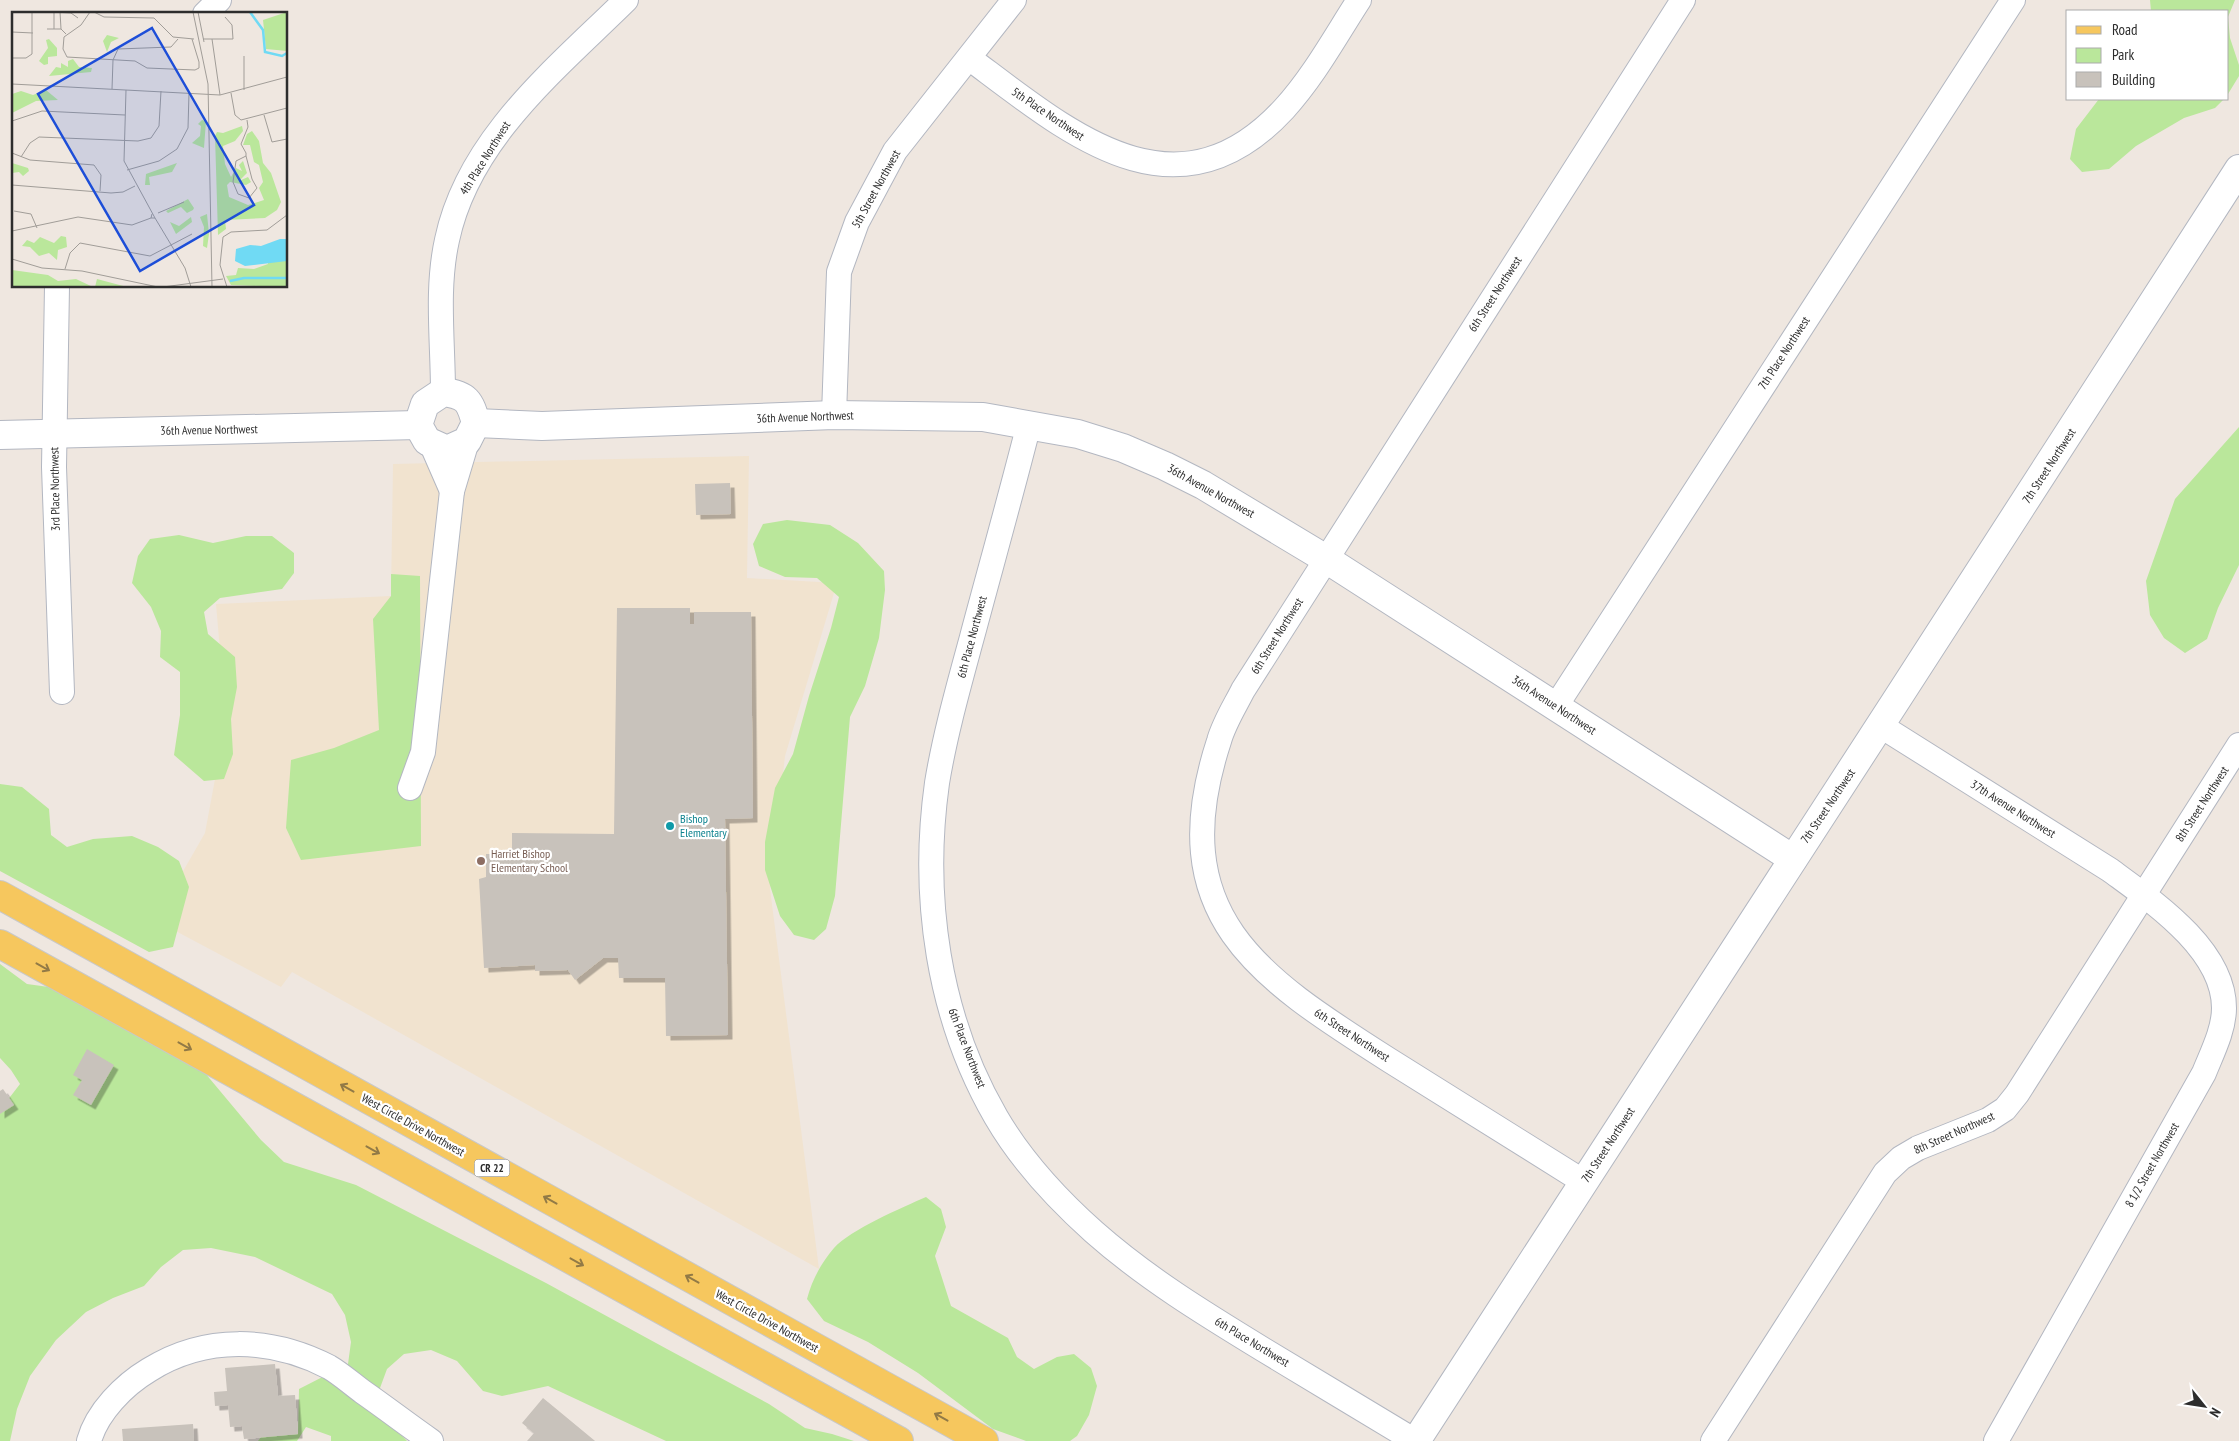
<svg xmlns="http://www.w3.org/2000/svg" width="2239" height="1441" font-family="'PT Sans Narrow',sans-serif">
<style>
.education{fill:#f1e3cf}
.green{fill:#bae79b}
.building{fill:#c8c2bb;filter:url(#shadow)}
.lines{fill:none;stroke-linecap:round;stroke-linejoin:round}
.street-casing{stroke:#b3b7c1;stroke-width:26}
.secondary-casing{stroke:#b3b7c1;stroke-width:30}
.primary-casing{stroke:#c8c8c8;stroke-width:30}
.street{stroke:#fff;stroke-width:24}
.secondary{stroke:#fff;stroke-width:28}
.primary{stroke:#f6c75e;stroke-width:28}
.oneway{stroke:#927a46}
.culture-dot{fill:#0f9aa8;stroke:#fff;stroke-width:2}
.education-dot{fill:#8d6e63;stroke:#fff;stroke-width:2}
.labels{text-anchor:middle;stroke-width:4.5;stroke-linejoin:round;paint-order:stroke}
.shield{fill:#fff;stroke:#6c6c6c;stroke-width:1}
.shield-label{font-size:11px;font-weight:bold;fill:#2d2d2d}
.street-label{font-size:12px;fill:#2d2d2d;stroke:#fff}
.culture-label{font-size:12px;fill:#0d838f;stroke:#fff;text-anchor:start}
.education-label{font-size:12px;fill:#785e54;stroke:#fff;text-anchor:start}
.inset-river{fill:none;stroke:#70daf4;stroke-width:2.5}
.inset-road{fill:none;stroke:#a19d98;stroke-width:1}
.view{fill:#1d4ed8;fill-opacity:0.15;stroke:#1d4ed8;stroke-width:2.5}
.inset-edge{fill:none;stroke:#2d2d2d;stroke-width:2.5}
</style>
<defs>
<filter id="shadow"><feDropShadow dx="4.5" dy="4.5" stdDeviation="0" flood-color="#0004"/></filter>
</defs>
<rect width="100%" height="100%" fill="#efe7e0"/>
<path class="education" d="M749 456 747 578 837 583 785 756 770 889 819 1269 292 972 281 987 155 920 205 833 226 720 216 604 391 596 393 464Z"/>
<g class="green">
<path d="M2150 0H2235L2228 17 2230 38 2239 65V76L2228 94V11H2151Z"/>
<path d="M2099 99H2224L2215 108 2184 118 2136 146 2109 169 2082 172 2070 159 2076 129Z"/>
<path d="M2239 427V565L2218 608 2207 639 2185 653 2164 638 2150 615 2146 581 2175 499Z"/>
<path d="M787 520 830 525 858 543 884 571 885 590 879 638 865 686 850 717 835 896 826 929 814 940 794 935 780 916 765 870V842L775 788 793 754 809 696 831 628 839 597 817 578 785 577 759 566 753 544 763 524Z"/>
<path d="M179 535 213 543 246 536H272L294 553V573L282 589 220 598 204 612 208 634 235 657 237 687 231 719 233 754 224 779 204 781 174 755 180 715V672L160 657 161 631 151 607 132 583 138 556 150 539Z"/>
<path d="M391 574 420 576 421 846 301 860 286 828 291 760 334 748 379 730 373 619 391 596Z"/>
<path d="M0 784 22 787 49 809 51 835 67 847 93 839 132 836 158 847 179 861 189 887 173 947 149 952 0 871Z"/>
<path d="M0 964 27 984 56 988 205 1073 261 1140 284 1162 356 1185 546 1283 667 1349 769 1404 805 1428 832 1434 854 1441H666L548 1386 502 1396 483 1391 457 1361 431 1350 404 1354 387 1369 380 1388 391 1424 407 1441H331V1436L306 1427 297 1441H258L261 1437 298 1434 299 1389 348 1364 351 1342 345 1315 332 1294 255 1257 211 1248 183 1250 161 1267 144 1286 113 1298 86 1312 56 1340 30 1376 17 1409 10 1441H0V1110L20 1084 11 1070 0 1058Z"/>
<path d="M926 1197 941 1209 946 1227 935 1256 951 1306 1008 1338 1017 1357 1034 1369 1057 1357 1074 1354 1091 1368 1097 1386 1089 1415 1077 1436 1070 1441H1026L993 1429 918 1373 868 1342 824 1321 807 1299C812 1280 821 1263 834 1248 850 1230 903 1207 926 1197Z"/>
</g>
<g class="building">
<path d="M730 483 731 514 696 515 695 484Z"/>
<path d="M617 608H690V624H694V612H751L753 818 725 819 728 1035 666 1036 665 978H619L618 958H603L575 980 568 970 535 971V965L484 968 479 879 486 877V854H512V833L614 834Z"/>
<path d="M87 1049 114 1065 91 1105 73 1095 82 1080 73 1075Z"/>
<path d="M3 1089 14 1105 0 1114V1091Z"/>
<path d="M275 1364 278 1396 295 1395 298 1434 244 1439 242 1426 230 1427 228 1405 215 1406 214 1392 227 1391 225 1368Z"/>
<path d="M543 1398 595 1441H527L534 1433 522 1423Z"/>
<path d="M193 1424 194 1441H123L122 1429Z"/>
</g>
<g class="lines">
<defs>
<g id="street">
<path d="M205 14 219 0"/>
<path d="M969 58C1067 131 1175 227 1284 109 1314 76 1335 37 1359 0"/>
<path d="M57 286 54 467 62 692"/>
<path d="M443 392C443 342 436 289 447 240 468 139 556 69 626 0"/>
<path d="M834 415 839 272 857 222 895 151 1014 0"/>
<path d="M1029 424C1011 495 991 566 972 637 959 685 945 734 937 783 921 897 938 1017 996 1117 1021 1160 1057 1199 1094 1232 1146 1278 1205 1314 1264 1350 1314 1380 1365 1411 1415 1441"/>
<path d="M431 443 452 491 467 441"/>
<path d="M1556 706 2013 0"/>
<path d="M1881 726 2110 870C2152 901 2224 949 2224 1008 2224 1030 2212 1053 2204 1073L1996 1441"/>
<path d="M410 788 423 752 452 491"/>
<path d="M1584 1182C1519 1141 1454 1100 1389 1060 1257 976 1162 915 1219 741 1224 723 1235 706 1243 690L1683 0"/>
<path d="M89 1441C97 1412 124 1385 149 1370 205 1335 271 1337 329 1367 341 1374 352 1384 363 1392 386 1408 408 1425 431 1441"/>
<path d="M1713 1441 1885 1173 1901 1158 1918 1148 1988 1120 2005 1109 2017 1094 2239 745"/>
</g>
<g id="secondary">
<path d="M443 392C467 395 470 401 476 423L467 441 447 450 427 441 418 425 425 404Z"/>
<path d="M476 423 542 426 834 415 983 417 1078 434 1123 448 1165 466 1203 485 1326 559 1793 859"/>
<path d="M0 435 418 425"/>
<path d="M1416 1441C1691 1017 1966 594 2239 169"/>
</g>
<g id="primary">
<path d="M0 895 984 1441"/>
<path d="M0 944 899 1441"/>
</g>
</defs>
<use href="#street" class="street-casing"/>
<use href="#secondary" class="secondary-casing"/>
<use href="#primary" class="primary-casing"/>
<use href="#street" class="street"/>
<use href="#secondary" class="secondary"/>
<use href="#primary" class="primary"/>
</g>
<defs><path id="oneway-shaft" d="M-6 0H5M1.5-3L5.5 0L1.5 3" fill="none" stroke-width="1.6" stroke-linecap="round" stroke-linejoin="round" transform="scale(1.25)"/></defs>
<g class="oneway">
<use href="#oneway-shaft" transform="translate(43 967) rotate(29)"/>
<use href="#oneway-shaft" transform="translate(185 1046) rotate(29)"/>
<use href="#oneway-shaft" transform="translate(347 1088) rotate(-151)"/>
<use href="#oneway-shaft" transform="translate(373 1150) rotate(29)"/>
<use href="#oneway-shaft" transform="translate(550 1200) rotate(-151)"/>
<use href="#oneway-shaft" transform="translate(577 1262) rotate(29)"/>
<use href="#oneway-shaft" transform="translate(692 1279) rotate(-151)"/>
<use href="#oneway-shaft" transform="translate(941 1417) rotate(-151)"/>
</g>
<circle class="culture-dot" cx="670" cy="826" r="5"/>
<circle class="education-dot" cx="481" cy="861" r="5"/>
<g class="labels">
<rect class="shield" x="474.5" y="1159.5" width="35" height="17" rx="4"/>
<g class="shield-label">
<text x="492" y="1172">CR 22</text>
</g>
<g class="street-label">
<text transform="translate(1048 114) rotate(34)" y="4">5th Place Northwest</text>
<text transform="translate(485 158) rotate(-58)" y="4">4th Place Northwest</text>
<text transform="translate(876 189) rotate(-61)" y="4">5th Street Northwest</text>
<text transform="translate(1495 294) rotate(-57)" y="4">6th Street Northwest</text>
<text transform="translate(1784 353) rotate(-57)" y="4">7th Place Northwest</text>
<text transform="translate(805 417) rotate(-2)" y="4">36th Avenue Northwest</text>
<text transform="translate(209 430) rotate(-1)" y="4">36th Avenue Northwest</text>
<text transform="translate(2049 466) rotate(-57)" y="4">7th Street Northwest</text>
<text transform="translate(55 489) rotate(-91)" y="4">3rd Place Northwest</text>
<text transform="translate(1211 491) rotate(29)" y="4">36th Avenue Northwest</text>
<text transform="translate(1277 636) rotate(-58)" y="4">6th Street Northwest</text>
<text transform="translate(972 637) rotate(-75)" y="4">6th Place Northwest</text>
<text transform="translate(1554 705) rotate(33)" y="4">36th Avenue Northwest</text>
<text transform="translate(2202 804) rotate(-57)" y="4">8th Street Northwest</text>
<text transform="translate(1828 806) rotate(-56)" y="4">7th Street Northwest</text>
<text transform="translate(2013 809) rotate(32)" y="4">37th Avenue Northwest</text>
<text transform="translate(1352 1035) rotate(33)" y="4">6th Street Northwest</text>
<text transform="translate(967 1048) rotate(69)" y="4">6th Place Northwest</text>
<text transform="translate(413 1125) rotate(29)" y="4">West Circle Drive Northwest</text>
<text transform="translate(1954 1133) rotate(-24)" y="4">8th Street Northwest</text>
<text transform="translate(1608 1145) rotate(-57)" y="4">7th Street Northwest</text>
<text transform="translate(2152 1165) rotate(-60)" y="4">8 1/2 Street Northwest</text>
<text transform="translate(767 1321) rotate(29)" y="4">West Circle Drive Northwest</text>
<text transform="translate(1252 1342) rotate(31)" y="4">6th Place Northwest</text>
</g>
<g class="culture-label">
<text x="680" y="823">Bishop<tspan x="680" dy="14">Elementary</tspan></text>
</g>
<g class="education-label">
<text x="491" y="858">Harriet Bishop<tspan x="491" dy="14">Elementary School</tspan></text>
</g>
</g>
<g transform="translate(12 12)">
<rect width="275" height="275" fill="#efe7e0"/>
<path d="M275 0V39L254 37 251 8ZM95 23 107 26 99 30 95 40 91 29ZM37 27 45 36V44L36 45V52L32 53 27 49 36 36 34 28ZM61 47 67 55 80 56 79 60 37 64 44 55 49 56V51L56 55V49ZM34 78 46 88 24 89 0 101V82L9 79 21 83ZM190 108 194 109 192 136 180 131 188 124 189 114 186 112ZM230 114 231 119 223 129 211 134 213 152 219 165 224 156 230 159 227 153 231 149 235 161 227 169 236 165 239 170 234 173 218 170 215 173 217 185 236 193 252 188 247 176 251 170 247 153 242 150 238 133H231L235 122 240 119 247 129 251 151 259 161 269 190 265 198 253 206 213 208 214 217 206 223 203 124 205 120 211 121ZM0 151 16 156 17 159 11 164 7 160 0 161ZM165 151 160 160 137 165 138 173H133L134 162ZM176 187 182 196 181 198 175 201 169 195 156 201 154 199ZM195 202 197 222 195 236 191 234 192 215 188 205ZM179 205 180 210 164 222 158 210 167 214ZM49 224 54 225 55 235 46 238 45 248 37 241 27 244 18 235 10 234 15 228 22 231 28 225 42 231ZM255 241H275V275L219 273 214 264 224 263 226 256 242 257 256 252ZM0 258 36 263 46 269 64 267 81 275H0ZM85 267 115 275H83Z" fill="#bae79b"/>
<path d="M268 227H275V249L233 254 223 249 224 237 238 233 249 234Z" fill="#70daf4"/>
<path class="inset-river" d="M238 0 251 18 253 40 270 44 275 41M218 269 232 266H275"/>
<path class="inset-road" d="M48 0 49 17M78 0 69 13 52 25 51 37 55 45 123 49 135 56 183 58 187 56V50L180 27M82 0 92 5 142 6 161 25 182 27M181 0 196 72 200 275M186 0 192 30M35 17H49L54 22M42 17V0L59 1 66 6M0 20 21 21M191 27H221L220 13 213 5M200 27 208 83M232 44V78M0 46H14L20 42V0M0 72 208 83 275 65M100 77 101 48 106 37 159 35 166 27M114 78 112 149 143 206H139L140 202M219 81 223 103 229 108 275 96M252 103 260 130 275 127M0 109 30 99 113 103M0 141 18 148 82 153 89 163 88 179M234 144 224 149 221 170 226 182 237 186 245 176 241 169 240 167 234 144V141L229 132 236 115 235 108M9 145 18 131 27 125 126 129 139 126 147 114 149 79M115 158 147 149 165 137 176 116 177 81M0 173 99 181 111 180 123 174M2 199 19 202 25 216M146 201 172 190M143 206 173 256 179 275M0 219 66 205 120 213 139 206M0 247 30 256 70 259 146 275M53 257 58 241 68 231 138 244 180 222M151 275 211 267M215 275 208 253 211 225 219 220 255 218 275 203M231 275H248"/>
<path class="view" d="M140 16 242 193 128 259 26 82Z"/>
<rect width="275" height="275" class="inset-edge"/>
</g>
<rect x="2066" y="10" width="162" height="90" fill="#ffffff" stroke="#ababab"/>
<rect x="2076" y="26" width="25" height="8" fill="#f6c75e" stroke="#ababab"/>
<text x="2112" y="35" font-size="15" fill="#2d2d2d">Road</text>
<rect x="2076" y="48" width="25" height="15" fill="#bae79b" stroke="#ababab"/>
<text x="2112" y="60" font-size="15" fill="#2d2d2d">Park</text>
<rect x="2076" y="72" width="25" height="15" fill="#c8c2bb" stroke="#ababab"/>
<text x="2112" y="85" font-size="15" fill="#2d2d2d">Building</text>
<g transform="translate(2204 1406) rotate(120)" stroke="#ffffff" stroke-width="4" paint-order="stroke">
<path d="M0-4L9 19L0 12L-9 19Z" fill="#2d2d2d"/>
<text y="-8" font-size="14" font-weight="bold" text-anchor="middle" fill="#2d2d2d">N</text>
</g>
</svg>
